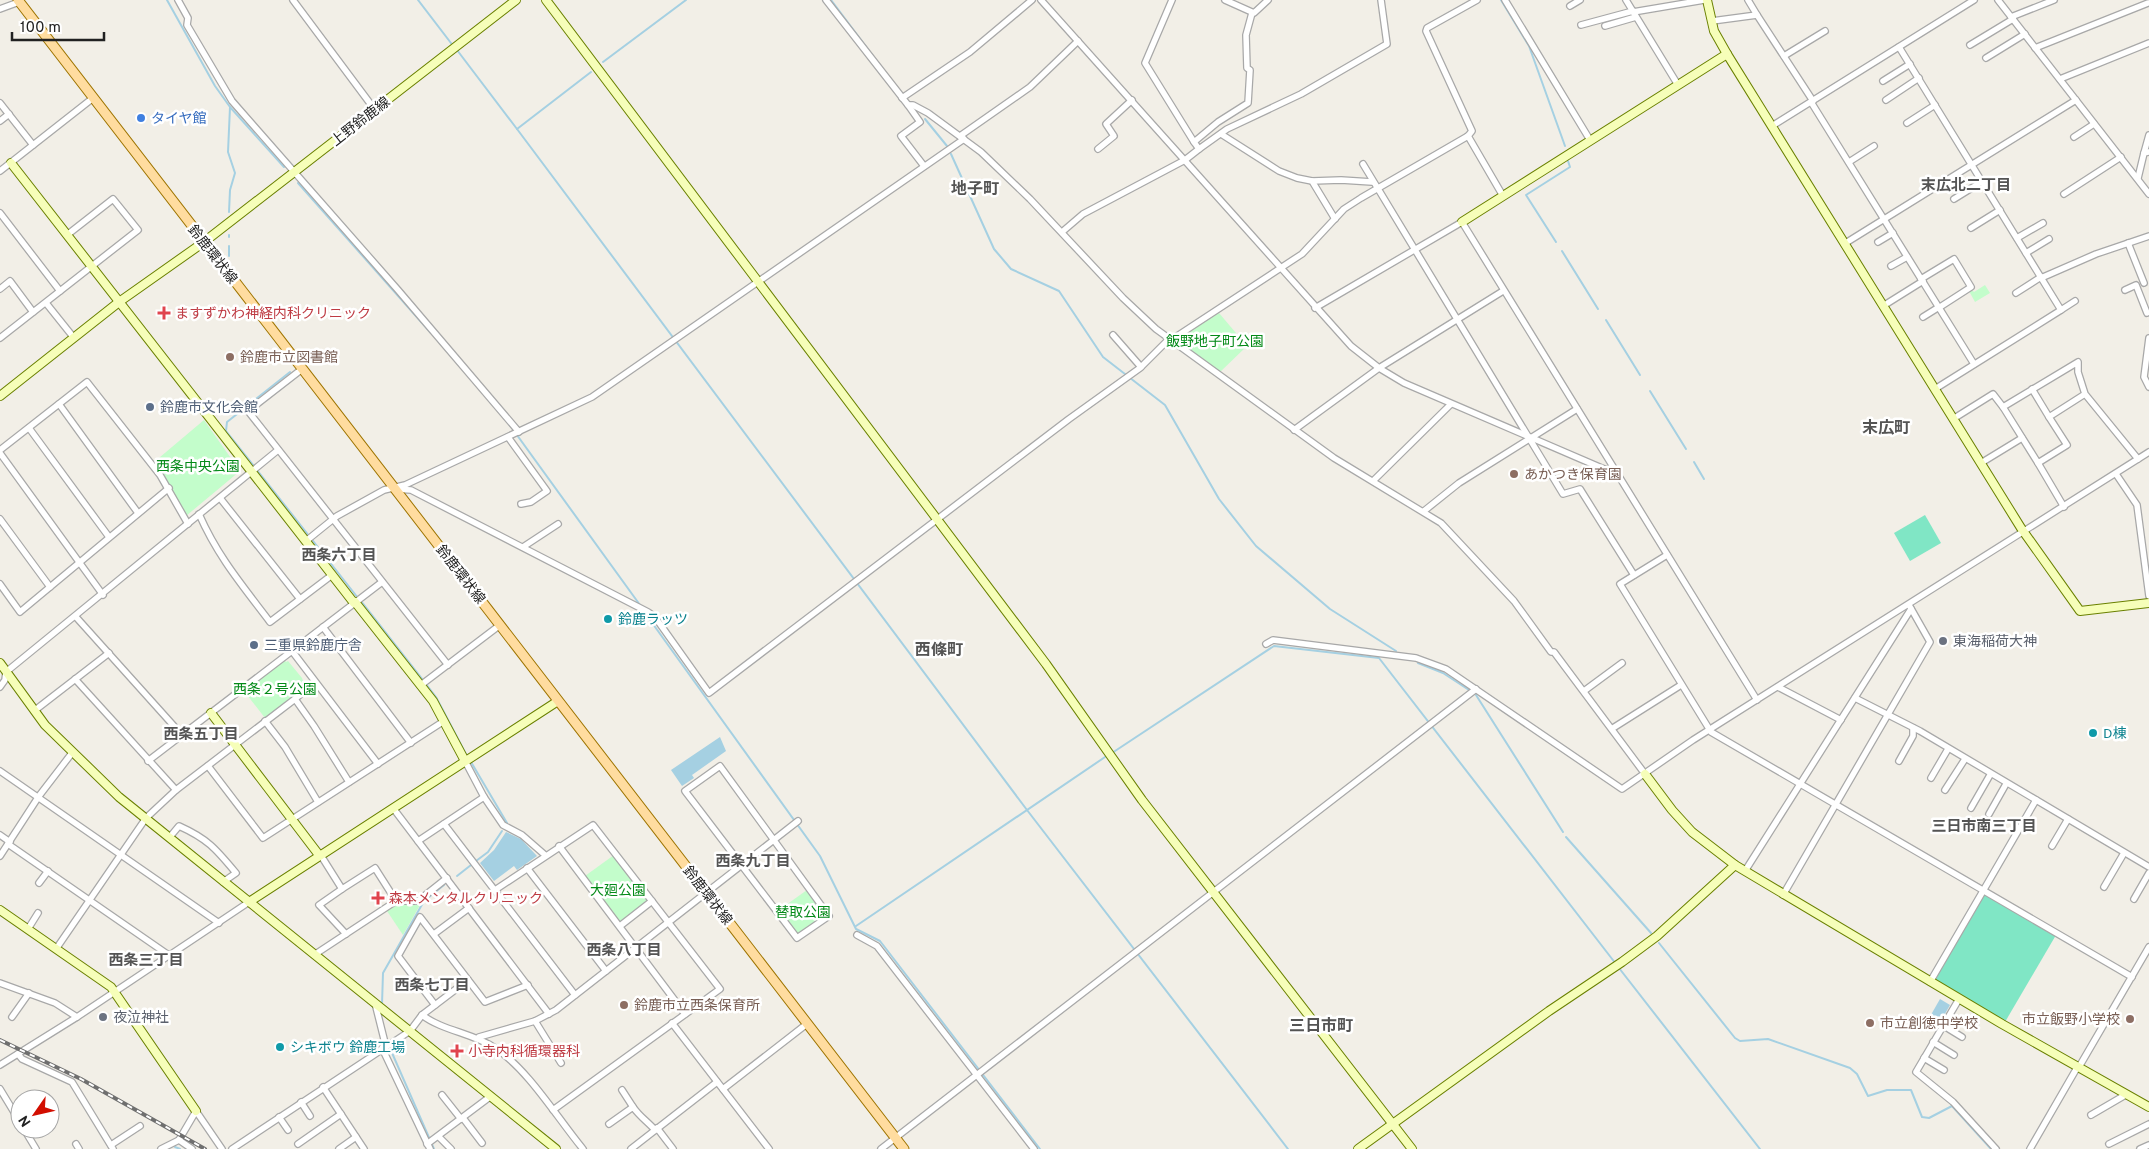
<svg xmlns="http://www.w3.org/2000/svg" width="2149" height="1149" font-family="Overpass,'Noto Sans JP',sans-serif">
<style>
.park{fill:#c3fdcb}
.pitch{fill:#80e6c5}
.water{fill:#a5d0e2}
.lines{fill:none;stroke-linecap:round;stroke-linejoin:round}
.stream{stroke:#a5d0e2;stroke-width:2}
.street-casing{stroke:#a8a8a8;stroke-width:8}
.secondary-casing{stroke:#6a8000;stroke-width:10}
.primary-casing{stroke:#9e7400;stroke-width:11}
.street{stroke:#fff;stroke-width:5.5}
.secondary{stroke:#f6feb9;stroke-width:8}
.primary{stroke:#ffdc9f;stroke-width:9}
.rail-casing{stroke:#6f6f6f;stroke-width:4}
.rail{stroke:#fff;stroke-width:2;stroke-dasharray:5.5;stroke-linecap:butt}
.shop-dot{fill:#3f7fe0;stroke:#fff;stroke-width:2}
.health-dot{fill:#e0444e;stroke:#fff;stroke-width:2}
.education-dot{fill:#8d6e63;stroke:#fff;stroke-width:2}
.service-dot{fill:#5c6f8a;stroke:#fff;stroke-width:2}
.culture-dot{fill:#0f9aa8;stroke:#fff;stroke-width:2}
.worship-dot{fill:#6b7280;stroke:#fff;stroke-width:2}
.labels{text-anchor:middle;stroke-width:5;stroke-linejoin:round;paint-order:stroke}
.shop-label{font-size:14px;fill:#366cbe;stroke:#fff;text-anchor:start}
.street-label{font-size:14px;fill:#212121;stroke:#fff}
.health-label{font-size:14px;fill:#be3a42;stroke:#fff;text-anchor:start}
.park-label{font-size:14px;fill:#048a18;stroke:#fff}
.education-label{font-size:14px;fill:#785e54;stroke:#fff;text-anchor:start}
.service-label{font-size:14px;fill:#4e5e75;stroke:#fff;text-anchor:start}
.culture-label{font-size:14px;fill:#0d838f;stroke:#fff;text-anchor:start}
.worship-label{font-size:14px;fill:#5b616d;stroke:#fff;text-anchor:start}
.neighbourhood-label{font-size:15px;font-weight:bold;fill:#545454;stroke:#fff}
.quarter-label{font-size:16px;font-weight:bold;fill:#545454;stroke:#fff}
</style>
<rect width="100%" height="100%" fill="#f2efe7"/>
<g class="park">
<path d="M1985 285 1990 293 1975 302 1969 291 1972 290 1974 292Z"/>
<path d="M1219 313 1247 346 1219 373 1181 344 1182 336Z"/>
<path d="M204 420 240 471 186 516 171 487 153 463Z"/>
<path d="M284 660 286 662 288 661 302 678 305 687 265 718 244 691Z"/>
<path d="M614 855 648 900 647 902 622 922H619L585 876Z"/>
<path d="M807 890 824 917 799 933H796L779 910Z"/>
<path d="M400 903H418L420 905 403 935 387 911Z"/>
</g>
<g class="pitch">
<path d="M1925 515 1941 543 1910 561 1894 533Z"/>
<path d="M1984 892 2056 935 2005 1022 1933 980Z"/>
</g>
<g class="water">
<path d="M720 737 726 751 692 775 694 778 682 786 671 770Z"/>
<path d="M506 832 521 839 537 856 517 870 514 866 494 881 480 863 494 850Z"/>
<path d="M1940 999 1950 1005 1938 1026 1928 1020Z"/>
</g>
<g class="lines">
<g class="stream">
<path d="M167 0 215 86 230 107 284 167"/>
<path d="M418 0 454 47"/>
<path d="M831 0 879 64"/>
<path d="M1501 0 1529 46 1565 146"/>
<path d="M457 50 517 129 591 72"/>
<path d="M603 62 686 0"/>
<path d="M925 119 947 146"/>
<path d="M517 129 1027 810 1288 1149"/>
<path d="M951 154 994 249 1011 269 1059 291 1103 357 1165 405 1219 499 1256 546 1330 609 1396 651"/>
<path d="M298 183 431 333"/>
<path d="M229 212 230 190 235 173 228 152 230 107"/>
<path d="M229 235V237"/>
<path d="M1556 242 1526 195 1570 167 1568 161"/>
<path d="M229 246V256"/>
<path d="M1562 251 1598 309"/>
<path d="M1606 320 1640 375"/>
<path d="M1650 391 1686 449"/>
<path d="M509 424 640 605"/>
<path d="M1694 462 1704 479"/>
<path d="M254 466 226 431 227 422 290 372"/>
<path d="M257 470 358 598"/>
<path d="M361 601 423 680"/>
<path d="M645 613 820 856 856 929 880 941 1040 1149"/>
<path d="M1418 663 1443 673 1469 690"/>
<path d="M426 684 436 697 468 758"/>
<path d="M1476 695 1563 832"/>
<path d="M1112 753 1274 646 1379 658 1616 964"/>
<path d="M471 762 507 823"/>
<path d="M1566 837 1651 933"/>
<path d="M476 861 488 852 502 831"/>
<path d="M457 876 471 865"/>
<path d="M856 926 1108 755"/>
<path d="M1659 943 1735 1038 1740 1041 1768 1039 1850 1068 1857 1074 1868 1096 1887 1090H1911L1922 1117 1929 1118 1952 1106 1991 1149"/>
<path d="M1619 968 1760 1149"/>
<path d="M382 1004 383 973 424 901 444 885"/>
<path d="M389 1046 434 1149"/>
<path d="M175 1147 180 1149"/>
</g>
<defs>
<g id="street">
<path d="M178 0 188 18 187 25 232 101 398 290 519 432"/>
<path d="M293 0 375 110"/>
<path d="M826 0 908 105H913L928 113 981 152 1030 199 1123 298 1156 329 1334 458 1441 523 1514 601 1551 652H1554L1645 774"/>
<path d="M1041 0 1351 346 1379 368 1404 383 1618 475"/>
<path d="M1172 0 1145 63 1194 142"/>
<path d="M1225 0 1254 13 1268 0"/>
<path d="M1505 0 1590 140"/>
<path d="M1626 0 1678 85"/>
<path d="M1748 0 1757 15"/>
<path d="M1998 0 2149 194"/>
<path d="M1570 6 1580 0"/>
<path d="M0 9 19 2"/>
<path d="M1633 12 1704 0"/>
<path d="M2011 17 2054 0"/>
<path d="M1712 21 1757 15 1813 101"/>
<path d="M1581 25 1633 11"/>
<path d="M1605 26 1636 17"/>
<path d="M1970 45 2013 19"/>
<path d="M1899 47 2061 310 1935 389"/>
<path d="M2035 48 2148 3"/>
<path d="M1784 56 1825 31"/>
<path d="M1986 58 2025 34"/>
<path d="M2060 79 2149 43"/>
<path d="M1883 81 1910 64"/>
<path d="M902 98 970 52 1032 0"/>
<path d="M1886 100 1919 78"/>
<path d="M1811 102 1974 364"/>
<path d="M0 103 33 145"/>
<path d="M908 105 920 122 901 136 924 166"/>
<path d="M0 121 9 114"/>
<path d="M1907 123 1935 105"/>
<path d="M1772 126 1974 0"/>
<path d="M1221 134 1279 171 1297 178 1312 181 1335 219"/>
<path d="M960 136 1030 87 1078 41"/>
<path d="M1468 136 1503 196"/>
<path d="M2074 137 2094 124"/>
<path d="M1098 149 1114 136 1106 124 1132 100"/>
<path d="M1199 149 1227 129 1301 94 1387 44 1381 0"/>
<path d="M2144 153 2149 135"/>
<path d="M1849 162 1874 146"/>
<path d="M1363 164 1563 494 1580 489 1634 575"/>
<path d="M0 171 93 98"/>
<path d="M2138 178 2144 153 2149 152"/>
<path d="M1312 181 1341 180 1372 182"/>
<path d="M2064 194 2121 157"/>
<path d="M1954 199 1983 181"/>
<path d="M0 213 60 291"/>
<path d="M1971 228 2000 210"/>
<path d="M1062 232 1083 214 1185 160 1199 149 1194 142 1218 122 1248 103 1250 70 1247 68 1246 35 1252 13"/>
<path d="M2017 238 2043 223"/>
<path d="M1878 242 1893 233"/>
<path d="M2128 243 2144 283"/>
<path d="M1844 244 2076 100"/>
<path d="M2026 253 2049 239"/>
<path d="M1891 266 1907 257"/>
<path d="M2041 278 2096 254 2149 236"/>
<path d="M1921 279 1954 259 1971 287 1940 307"/>
<path d="M0 289 10 281 33 312"/>
<path d="M2125 290 2136 285 2147 313"/>
<path d="M2016 293 2041 277"/>
<path d="M46 303 74 338"/>
<path d="M1883 306 1923 281"/>
<path d="M1315 308 1462 222 1757 700"/>
<path d="M2061 310 2075 301"/>
<path d="M1923 317 1939 307"/>
<path d="M1113 335 1141 367"/>
<path d="M0 338 138 230 113 199 67 235"/>
<path d="M2149 338 2144 377 2149 387"/>
<path d="M1171 340 1302 254 1344 209 1361 198 1468 136 1472 131 1426 31 1427 28 1477 0"/>
<path d="M302 369 248 411 448 665"/>
<path d="M2032 389 2049 417"/>
<path d="M2085 394 2049 417 2067 445 2038 463 2003 407 2078 362V372L2085 394 2138 459"/>
<path d="M59 404 138 513"/>
<path d="M1953 419 1993 394 2003 407"/>
<path d="M29 428 109 537"/>
<path d="M1294 430 1379 368 1503 291"/>
<path d="M508 437 547 491 531 502 521 504"/>
<path d="M0 450 87 382 160 475 188 524"/>
<path d="M0 453 103 595"/>
<path d="M1981 463 2022 438"/>
<path d="M2038 463 2064 507"/>
<path d="M2116 474 2137 505 2149 596"/>
<path d="M1373 481 1451 404"/>
<path d="M396 489 411 490 648 612 655 617 709 693 1069 419 1140 368 1169 339"/>
<path d="M220 498 300 599"/>
<path d="M1424 511 1459 483 1577 409"/>
<path d="M199 514C218 557 242 585 270 622L332 575"/>
<path d="M0 519 50 587"/>
<path d="M306 541 337 516 384 490 405 485 592 397 964 139"/>
<path d="M523 547 558 524"/>
<path d="M1667 555 1620 584 1711 732 2132 977"/>
<path d="M0 584 20 612 169 488"/>
<path d="M76 617 182 735"/>
<path d="M323 627 411 743"/>
<path d="M1266 644 1273 640 1416 658 1446 669 1622 789 1693 740 2149 452"/>
<path d="M292 651 378 764"/>
<path d="M75 679 176 790"/>
<path d="M421 685 500 625"/>
<path d="M0 687 5 680 6 672 278 450"/>
<path d="M1778 687 1841 720"/>
<path d="M1584 691 1622 663"/>
<path d="M1855 698 1920 731 2149 867"/>
<path d="M295 699 307 689"/>
<path d="M34 711 109 653"/>
<path d="M265 721 285 747 318 802"/>
<path d="M1613 728 1681 685"/>
<path d="M148 761 382 582"/>
<path d="M465 761 484 797 503 825 522 835 545 855"/>
<path d="M1899 761 1913 736V728"/>
<path d="M208 766 263 838 444 721"/>
<path d="M720 766 829 916 797 938 685 791Z"/>
<path d="M0 771 219 923"/>
<path d="M1931 778 1948 749"/>
<path d="M1945 790 1965 759"/>
<path d="M393 808 549 1014"/>
<path d="M1971 808 1990 775"/>
<path d="M1989 814 2006 784"/>
<path d="M444 824 575 995"/>
<path d="M0 835 10 842"/>
<path d="M169 838 179 826C208 839 216 849 236 873L223 882"/>
<path d="M418 841 484 797"/>
<path d="M8 844 170 956"/>
<path d="M559 846 685 1014"/>
<path d="M2052 846 2068 819"/>
<path d="M0 856 39 796 72 753"/>
<path d="M527 868 606 971"/>
<path d="M1745 871 1911 609"/>
<path d="M39 883 48 871"/>
<path d="M2104 887 2124 853"/>
<path d="M342 889 319 905 346 934"/>
<path d="M495 890 593 825 720 989 553 1110"/>
<path d="M1783 895 1930 642 1909 605"/>
<path d="M2134 899 2149 873"/>
<path d="M396 901H418L447 878"/>
<path d="M620 926 652 901"/>
<path d="M28 929 38 913"/>
<path d="M434 934 469 908"/>
<path d="M857 935 877 946 1034 1149"/>
<path d="M56 949 146 818 176 790 295 699 314 726 349 782"/>
<path d="M314 955 396 901 375 868 342 889 320 854"/>
<path d="M1930 982 2036 800"/>
<path d="M0 983 55 1003 77 1017"/>
<path d="M1959 999 1916 1072 1953 1102 1996 1149"/>
<path d="M375 1003 386 1047"/>
<path d="M435 1005 398 956 420 917 485 1002 528 985"/>
<path d="M422 1015C443 1031 473 1033 495 1048 528 1069 558 1119 583 1149"/>
<path d="M12 1017 29 993"/>
<path d="M535 1021 561 1063"/>
<path d="M672 1023 769 1149"/>
<path d="M1944 1026 1962 1037"/>
<path d="M479 1037 535 1021 556 1010 798 821"/>
<path d="M1933 1042 1954 1055"/>
<path d="M382 1048 430 1149"/>
<path d="M18 1054 22 1059 72 1082 113 1149"/>
<path d="M1924 1058 1944 1070"/>
<path d="M0 1065 77 1017 249 902"/>
<path d="M2079 1067 2149 947"/>
<path d="M323 1087 364 1149"/>
<path d="M0 1089 20 1122"/>
<path d="M723 1089 808 1023"/>
<path d="M622 1090 633 1107"/>
<path d="M442 1095 461 1119"/>
<path d="M301 1102 310 1116"/>
<path d="M2091 1115 2127 1094"/>
<path d="M279 1117 288 1130"/>
<path d="M463 1118 482 1143"/>
<path d="M609 1124 633 1107C640 1117 647 1121 655 1130"/>
<path d="M657 1128 673 1149"/>
<path d="M24 1129 36 1149"/>
<path d="M439 1137 451 1149"/>
<path d="M179 1140 196 1111 222 1149"/>
<path d="M76 1144 79 1149"/>
<path d="M298 1144 341 1114"/>
<path d="M427 1144 491 1096"/>
<path d="M2109 1144 2149 1124"/>
<path d="M111 1145 140 1126"/>
<path d="M161 1149 179 1140 192 1149"/>
<path d="M232 1149 410 1031 422 1015 468 980"/>
<path d="M339 1149 356 1137"/>
<path d="M631 1149 717 1082"/>
<path d="M881 1149 1476 689"/>
<path d="M2030 1149 2078 1066"/>
<path d="M2140 1149 2149 1145"/>
</g>
<g id="secondary">
<path d="M546 0 1046 664 1142 800 1412 1149"/>
<path d="M1707 0 1714 31 1727 54 2021 528 2080 611 2149 603"/>
<path d="M11 163 354 603"/>
<path d="M1462 222 1727 54"/>
<path d="M0 396 119 302 204 242 516 0"/>
<path d="M355 602 433 701 465 761"/>
<path d="M0 663 45 725 119 797 556 1149"/>
<path d="M211 713 319 855"/>
<path d="M1645 774 1672 810 1692 832 1735 865 2002 1024 2149 1107"/>
<path d="M249 902 558 701"/>
<path d="M0 910 111 987 196 1111"/>
<path d="M1358 1149 1549 1011 1622 962 1657 936 1735 865"/>
</g>
<path id="primary" d="M18 0 904 1149"/>
</defs>
<use href="#street" class="street-casing"/>
<use href="#secondary" class="secondary-casing"/>
<use href="#primary" class="primary-casing"/>
<use href="#street" class="street"/>
<use href="#secondary" class="secondary"/>
<use href="#primary" class="primary"/>
<defs>
<path id="rail" d="M0 1040 81 1079 205 1149"/>
</defs>
<use href="#rail" class="rail-casing"/>
<use href="#rail" class="rail"/>
</g>
<circle class="shop-dot" cx="141" cy="118" r="5"/>
<g class="health-dot">
<path d="M161.5 305.5h5v5h5v5h-5v5h-5v-5h-5v-5h5z"/>
<path d="M375.5 890.5h5v5h5v5h-5v5h-5v-5h-5v-5h5z"/>
<path d="M454.5 1043.5h5v5h5v5h-5v5h-5v-5h-5v-5h5z"/>
</g>
<g class="education-dot">
<circle cx="230" cy="357" r="5"/>
<circle cx="1514" cy="474" r="5"/>
<circle cx="624" cy="1005" r="5"/>
<circle cx="2130" cy="1019" r="5"/>
<circle cx="1870" cy="1023" r="5"/>
</g>
<g class="service-dot">
<circle cx="150" cy="407" r="5"/>
<circle cx="254" cy="645" r="5"/>
</g>
<g class="culture-dot">
<circle cx="608" cy="619" r="5"/>
<circle cx="2093" cy="733" r="5"/>
<circle cx="280" cy="1047" r="5"/>
</g>
<g class="worship-dot">
<circle cx="1943" cy="641" r="5"/>
<circle cx="103" cy="1017" r="5"/>
</g>
<g class="labels">
<g class="shop-label">
<text x="151" y="123">タイヤ館</text>
</g>
<g class="street-label">
<text transform="translate(360 121) rotate(-38)" y="5">上野鈴鹿線</text>
<text transform="translate(213 254) rotate(52)" y="5">鈴鹿環状線</text>
<text transform="translate(461 574) rotate(52)" y="5">鈴鹿環状線</text>
<text transform="translate(708 895) rotate(52)" y="5">鈴鹿環状線</text>
</g>
<g class="health-label">
<text x="175" y="318">ますずかわ神経内科クリニック</text>
<text x="389" y="903">森本メンタルクリニック</text>
<text x="468" y="1056">小寺内科循環器科</text>
</g>
<g class="park-label">
<text x="1215" y="346">飯野地子町公園</text>
<text x="198" y="471">西条中央公園</text>
<text x="275" y="694">西条２号公園</text>
<text x="618" y="895">大廻公園</text>
<text x="803" y="917">替取公園</text>
</g>
<g class="education-label">
<text x="240" y="362">鈴鹿市立図書館</text>
<text x="1524" y="479">あかつき保育園</text>
<text x="634" y="1010">鈴鹿市立西条保育所</text>
<text x="2120" y="1024" text-anchor="end">市立飯野小学校</text>
<text x="1880" y="1028">市立創徳中学校</text>
</g>
<g class="service-label">
<text x="160" y="412">鈴鹿市文化会館</text>
<text x="264" y="650">三重県鈴鹿庁舎</text>
</g>
<g class="culture-label">
<text x="618" y="624">鈴鹿ラッツ</text>
<text x="2103" y="738">D棟</text>
<text x="290" y="1052">シキボウ 鈴鹿工場</text>
</g>
<g class="worship-label">
<text x="1953" y="646">東海稲荷大神</text>
<text x="113" y="1022">夜泣神社</text>
</g>
<g class="neighbourhood-label">
<text x="1966" y="190">末広北二丁目</text>
<text x="339" y="560">西条六丁目</text>
<text x="201" y="739">西条五丁目</text>
<text x="1984" y="831">三日市南三丁目</text>
<text x="753" y="866">西条九丁目</text>
<text x="624" y="955">西条八丁目</text>
<text x="146" y="965">西条三丁目</text>
<text x="432" y="990">西条七丁目</text>
</g>
<g class="quarter-label">
<text x="975" y="194">地子町</text>
<text x="1886" y="433">末広町</text>
<text x="939" y="655">西條町</text>
<text x="1321" y="1031">三日市町</text>
</g>
</g>
<g transform="translate(35 1114) rotate(236)"><circle r="24" fill="#ffffff" stroke="#a6a6a6"/>
<path d="M0-4L9 19L0 12L-9 19Z" fill="#d20e00"/>
<text y="-8" font-size="14" font-weight="bold" text-anchor="middle" fill="#212121">N</text>
</g>
<path d="M12 32v8h92v-8" fill="none" stroke="#212121" stroke-width="2.5"/>
<text x="20" y="32" font-size="15" fill="#212121" stroke="#ffffff" stroke-width="4" paint-order="stroke">100 m</text>
</svg>
